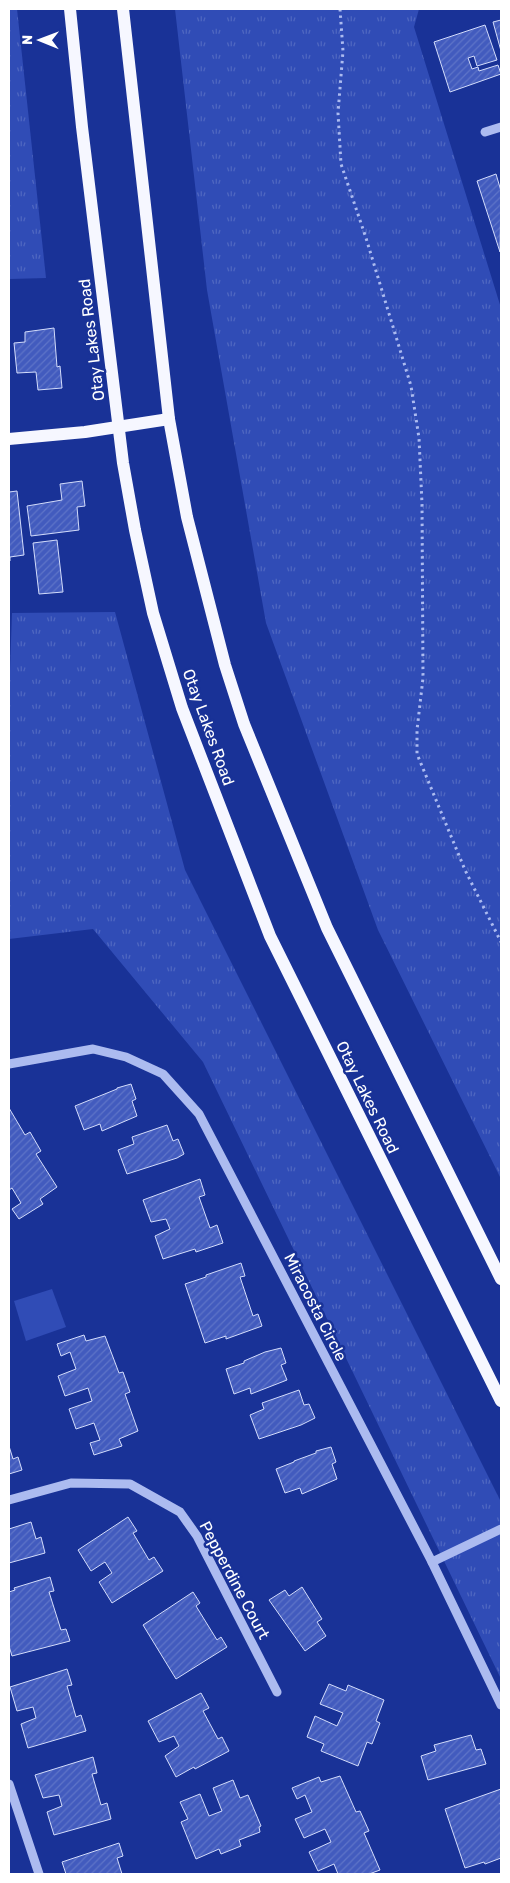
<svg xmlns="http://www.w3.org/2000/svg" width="510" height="1883" font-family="Rubik,sans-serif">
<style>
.grass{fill:url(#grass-tufts)}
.pitch{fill:#304cb6}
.building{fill:url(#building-hatch);stroke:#d3dcfb}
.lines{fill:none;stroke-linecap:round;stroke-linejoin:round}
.path{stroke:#acbbf0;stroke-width:3;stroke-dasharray:2.5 4;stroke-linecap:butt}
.minor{stroke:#acbbf0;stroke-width:9}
.major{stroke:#f6f7ff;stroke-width:12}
.labels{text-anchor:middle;stroke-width:5;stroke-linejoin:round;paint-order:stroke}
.street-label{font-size:16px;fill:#fff;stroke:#193297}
</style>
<defs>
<pattern id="grass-tufts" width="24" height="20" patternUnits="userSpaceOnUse" patternTransform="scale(1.25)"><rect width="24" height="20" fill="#304cb6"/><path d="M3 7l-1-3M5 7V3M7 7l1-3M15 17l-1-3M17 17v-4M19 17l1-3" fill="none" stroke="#4f67c1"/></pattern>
<pattern id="building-hatch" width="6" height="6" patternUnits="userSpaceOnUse" patternTransform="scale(1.25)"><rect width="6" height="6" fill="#425bbe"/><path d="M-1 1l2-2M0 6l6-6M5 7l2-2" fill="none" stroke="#5e74c8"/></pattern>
</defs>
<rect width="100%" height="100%" fill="#193297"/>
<g class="grass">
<path d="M9 9H17L46 278 9 279Z"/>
<path d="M175 9H419L414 27 501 308V1179L378 930 266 623 207 290Z"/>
<path d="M115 612 185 870 501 1502V1679L203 1062 93 929 9 939V699L12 613Z"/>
</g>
<path class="pitch" d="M52 1289 66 1327 26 1341 14 1301Z"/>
<g class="building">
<path d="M501 20V51L493 22Z"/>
<path d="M485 25 497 60 477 66 474 56 468 58 472 69 478 67 479 71 498 65 501 74 450 92 434 42Z"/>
<path d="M496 174 501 191 500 252 477 181Z"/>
<path d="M54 328 57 367 60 366 62 388 38 390 36 372 17 373 14 343 25 342V332Z"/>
<path d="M82 481 85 506 77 507 79 530 31 536 27 506 62 500 60 484Z"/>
<path d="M17 491 24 555 10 557V561H9V492Z"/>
<path d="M57 540 63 592 39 594 33 543Z"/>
<path d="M131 1084 136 1099 132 1101 137 1116 102 1131 100 1124 84 1130 75 1106 117 1089V1088Z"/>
<path d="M9 1108 25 1135 30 1132 41 1151 36 1154 57 1187 40 1199 43 1204 19 1219 12 1209 21 1203 12 1188 9 1190Z"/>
<path d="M167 1125 173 1141 178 1139 184 1154 177 1158 127 1174 118 1150 134 1144 132 1137Z"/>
<path d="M200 1179 205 1195 199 1197 210 1228 217 1225 223 1243 196 1252 195 1249 163 1259 155 1236 170 1229 166 1219 151 1222 143 1200Z"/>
<path d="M241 1263 245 1276 240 1277 253 1316 258 1314 262 1326 226 1339V1336L205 1343 185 1284 206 1277V1275Z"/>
<path d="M84 1335 86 1341 105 1336 119 1373 123 1372 130 1392 125 1394 138 1431 119 1439 122 1446 94 1455 90 1443 100 1440 94 1423 76 1429 69 1409 92 1401 88 1388 65 1396 58 1376 76 1369 70 1352 61 1356 57 1344Z"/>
<path d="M281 1348 286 1363 281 1365 287 1380 251 1394 250 1388 234 1394 226 1369 244 1363V1361L265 1352Z"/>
<path d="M299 1390 304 1405 309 1404 315 1418 301 1425 259 1439 250 1415 264 1409 262 1403Z"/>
<path d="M9 1446 13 1459 18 1457 22 1470 9 1474Z"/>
<path d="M331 1447 336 1462 332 1464 337 1479 302 1494 300 1488 285 1493 276 1469 294 1462V1461L316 1453V1451Z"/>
<path d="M128 1517 137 1531 133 1533 149 1560 154 1557 163 1571 112 1603 99 1582 112 1573 105 1562 91 1571 78 1550Z"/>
<path d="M31 1522 36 1539 41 1537 45 1553 9 1563V1529Z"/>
<path d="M50 1577 54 1591 49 1592 61 1630 66 1629 70 1641 12 1656 9 1646V1592L15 1590 14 1588Z"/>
<path d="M302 1587 322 1619 317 1622 326 1636 305 1651 269 1600 285 1590 289 1596Z"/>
<path d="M193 1592 200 1603 196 1606 217 1640 221 1637 227 1647 176 1679 143 1625Z"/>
<path d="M67 1669 72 1685 67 1686 76 1717 81 1715 86 1731 28 1748 21 1724 36 1718 33 1707 17 1711 10 1687Z"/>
<path d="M329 1684 346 1691 348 1685 384 1700 376 1721 380 1723 372 1744 367 1742 358 1766 321 1751 324 1744 307 1737 315 1716 337 1726 343 1713 320 1704Z"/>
<path d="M201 1693 209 1708 203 1711 218 1739 222 1737 229 1751 195 1769 194 1767 176 1777 165 1756 179 1746 174 1736 159 1742 148 1721Z"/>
<path d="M471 1735 476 1750 481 1749 486 1764 428 1780 421 1756 436 1751 434 1745Z"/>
<path d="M93 1757 97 1773 92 1774 101 1805 107 1803 111 1819 54 1835 47 1812 62 1806 59 1795 43 1798 35 1775Z"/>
<path d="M340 1776 356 1812 360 1811 369 1831 364 1833 380 1870 369 1874H338L334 1864 318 1871 309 1852 331 1842 325 1829 304 1838 295 1819 312 1812 305 1795 297 1799 292 1788 319 1777 321 1782Z"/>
<path d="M233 1780 240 1798 248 1795 261 1826 259 1827 260 1832 239 1840 241 1846 221 1854 219 1849 196 1859 181 1822 188 1819 180 1802 200 1794 209 1816 222 1811 213 1788Z"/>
<path d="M501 1789V1802L500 1803 501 1807V1858L485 1864 484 1862 465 1868 445 1809Z"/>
<path d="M119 1843 123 1856 117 1858 122 1874H66L62 1862Z"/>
</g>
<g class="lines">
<path class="path" d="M340 9 343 51 338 113 341 164 366 238 411 386 419 438 422 504 423 678 417 730V754L465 870 501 942"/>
<g class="minor">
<path d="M485 132 501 127"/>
<path d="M9 1064 93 1049 126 1057 163 1074 199 1114 432 1562 501 1705"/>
<path d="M9 1500 71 1483 130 1484 180 1512 197 1536 277 1692"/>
<path d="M432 1562 501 1529"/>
<path d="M9 1784 39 1874"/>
</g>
<g class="major">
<path d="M70 9 82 127 123 463 135 530 153 613 182 708 270 936 501 1401"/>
<path d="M123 9 169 419 187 517 225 665 244 724 327 928 501 1279"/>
<path d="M9 439 85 432 169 419"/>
</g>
</g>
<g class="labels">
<g class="street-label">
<text transform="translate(91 340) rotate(-97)" y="6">Otay Lakes Road</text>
<text transform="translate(209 727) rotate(70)" y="6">Otay Lakes Road</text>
<text transform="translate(368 1097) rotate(64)" y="6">Otay Lakes Road</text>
<text transform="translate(316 1307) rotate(63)" y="6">Miracosta Circle</text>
<text transform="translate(235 1580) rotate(62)" y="6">Pepperdine Court</text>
</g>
</g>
<rect width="510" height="1883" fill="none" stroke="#ffffff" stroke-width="20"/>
<g transform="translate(40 40) rotate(271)" stroke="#193297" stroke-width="4" paint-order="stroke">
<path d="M0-4L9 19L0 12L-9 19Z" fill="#ffffff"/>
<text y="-8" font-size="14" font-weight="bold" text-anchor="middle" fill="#ffffff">N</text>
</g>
</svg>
